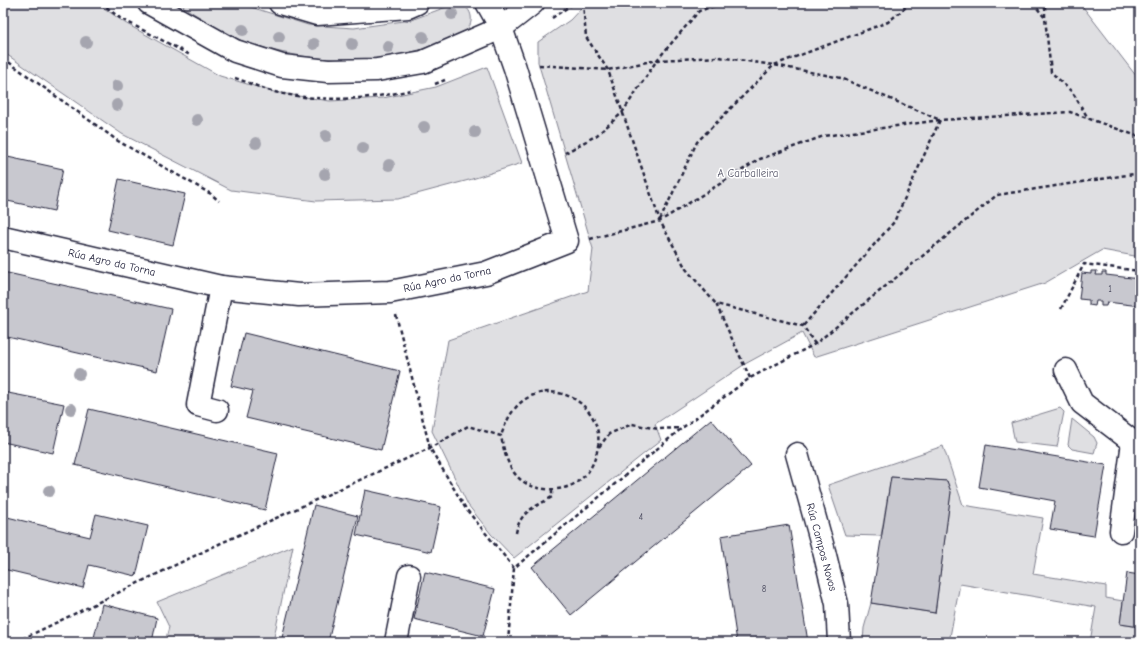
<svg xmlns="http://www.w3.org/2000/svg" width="1143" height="645" font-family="'Comic Neue',sans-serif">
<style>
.green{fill:#dfdfe2;stroke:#80808e}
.building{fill:#c8c8cf;stroke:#22223b}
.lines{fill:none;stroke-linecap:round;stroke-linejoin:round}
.minor-casing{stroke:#22223b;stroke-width:25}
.path{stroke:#22223b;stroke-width:2.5;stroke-dasharray:4 3;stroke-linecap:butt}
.minor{stroke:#fff;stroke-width:22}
.tree{fill:#a5a5af}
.labels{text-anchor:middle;stroke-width:3;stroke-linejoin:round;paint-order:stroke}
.number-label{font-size:9px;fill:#4c4c60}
.park-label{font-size:11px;fill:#5b5b6d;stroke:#fff}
.street-label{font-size:11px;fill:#22223b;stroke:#fff}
</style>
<rect width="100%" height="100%" fill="#fff"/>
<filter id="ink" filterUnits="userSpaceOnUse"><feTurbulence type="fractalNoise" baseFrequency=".025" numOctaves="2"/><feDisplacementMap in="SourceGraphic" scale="8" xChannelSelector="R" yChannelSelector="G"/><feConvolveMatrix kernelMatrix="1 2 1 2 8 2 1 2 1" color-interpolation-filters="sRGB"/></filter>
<g filter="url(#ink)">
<g class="green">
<path d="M3 3H97L125 23 220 76 274 92 330 101 383 98 436 87 487 67 522 163 469 180 398 199 316 201 231 190 122 134 3 52Z"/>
<path d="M179 3H238L308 25 354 28 411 20 457 3C472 6 476 22 465 32 457 38 443 41 434 45 375 68 293 62 235 38 226 34 218 28 209 23 199 16 188 11 179 3Z"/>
<path d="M586 3H1080L1140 81V257L1102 250 1045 283 814 357 802 333 745 364 655 424 661 440 514 558 491 534 468 505 432 431 448 340 588 291 593 249 538 62V42L570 20Z"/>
<path d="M1060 408 1064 412 1057 447 1015 442 1011 423Z"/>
<path d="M1072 419 1094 437 1097 443 1094 453 1072 449 1068 445Z"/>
<path d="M943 446 963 505 1043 518 1033 574 1106 586V598L1123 601 1120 624 1140 627V642H1090L1096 607 960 584 949 642H900L888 640V642H863L864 628 871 603 935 613 951 492 947 481 891 477 881 536 845 535 828 485Z"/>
<path d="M293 546 273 642H165L169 627 157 602Z"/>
</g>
<g class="building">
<path d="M3 156 63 169 54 211 3 200Z"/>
<path d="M119 179 185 194 173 245 108 230Z"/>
<path d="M1091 271H1097L1096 275H1102V272H1106V275L1140 279V306L1107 302 1106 306H1101V301H1096L1095 306 1089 305V300L1079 299 1082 273 1091 274Z"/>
<path d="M3 272 171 309 157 371 3 336Z"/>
<path d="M244 333 400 371 381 450 246 418 253 391 231 386Z"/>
<path d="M3 392 64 404 53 453 3 442Z"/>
<path d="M89 409 278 453 265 510 75 465Z"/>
<path d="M711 419 751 466 571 615 532 567Z"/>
<path d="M986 445 1106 465 1094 536 1050 529 1055 501 979 487Z"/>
<path d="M891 477 947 481 951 492 935 613 871 603Z"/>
<path d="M365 490 441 507 431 552 356 535Z"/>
<path d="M314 505 358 516 328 642H281Z"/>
<path d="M96 514 148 526 136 576 89 565 83 588 3 569V516L90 537Z"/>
<path d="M789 525 808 642H737L721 536Z"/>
<path d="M425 572 495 589 483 636 414 619Z"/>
<path d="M1127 573 1140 575V627L1120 624Z"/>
<path d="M102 604 157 618 152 642H93Z"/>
</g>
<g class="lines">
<defs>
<g id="minor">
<path d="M149 3 235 51 282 66 328 71 377 70 423 62 501 28 533 3"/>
<path d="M280 3 317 14 408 7 417 3"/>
<path d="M3 237 221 287 299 295 390 292 486 273 567 241 515 68 501 28 487 3"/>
<path d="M1066 370 1082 403 1133 442 1121 531"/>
<path d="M217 410 198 405 221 287"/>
<path d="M797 454 824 551 837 604 839 642"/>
<path d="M396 642 409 576"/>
</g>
</defs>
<use href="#minor" class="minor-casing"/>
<g class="path">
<path d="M101 3 120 18 190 55"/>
<path d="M583 3 586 37 608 70 660 221 686 269 716 304"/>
<path d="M1033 3 1045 18 1051 72 1073 93 1088 118"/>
<path d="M1045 17V3"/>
<path d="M552 18 574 3"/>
<path d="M3 58 118 141 211 194 219 201"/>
<path d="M539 65 608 70 657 60 719 57 774 65 841 78 940 120 894 222 803 326"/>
<path d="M235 78C250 83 265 90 279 93 323 102 368 100 411 90"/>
<path d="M435 84 445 80"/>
<path d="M565 153 597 135 622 113 657 60 699 11 723 3"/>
<path d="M660 220 697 142 774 65 888 22 911 3"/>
<path d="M590 239 660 221 760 159 824 136 940 120 1070 112 1140 137"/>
<path d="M1061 309 1084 264 1140 271"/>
<path d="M396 315 430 448 466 509 514 568 682 428 750 378 815 344 997 195 1140 173"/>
<path d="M750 378 716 304 803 326 815 344"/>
<path d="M599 447 609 434 632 424 658 429 681 428"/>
<path d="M516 533C520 511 534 508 552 497V490"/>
<path d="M16 642 219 544 430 448 468 426 501 436C506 463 514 486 545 489 554 490 564 489 572 485 585 478 592 469 596 455 611 407 553 373 519 404 510 413 505 424 501 436"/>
<path d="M508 642 514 568"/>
</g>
<use href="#minor" class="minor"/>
</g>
<g class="tree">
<circle cx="452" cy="14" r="6"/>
<circle cx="243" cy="30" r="6"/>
<circle cx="279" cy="37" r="6"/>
<circle cx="423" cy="37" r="6"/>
<circle cx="86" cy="42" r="6"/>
<circle cx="314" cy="44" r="6"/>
<circle cx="352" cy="44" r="6"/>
<circle cx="388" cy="47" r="6"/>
<circle cx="117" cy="86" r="6"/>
<circle cx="117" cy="105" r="6"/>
<circle cx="197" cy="120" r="6"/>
<circle cx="424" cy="127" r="6"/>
<circle cx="475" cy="132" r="6"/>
<circle cx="326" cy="136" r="6"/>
<circle cx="256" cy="143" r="6"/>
<circle cx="363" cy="148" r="6"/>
<circle cx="389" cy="165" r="6"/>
<circle cx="325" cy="174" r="6"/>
<circle cx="79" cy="374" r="6"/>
<circle cx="71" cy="409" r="6"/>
<circle cx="49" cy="491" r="6"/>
</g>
</g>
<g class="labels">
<g class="number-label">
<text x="1110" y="292">1</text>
<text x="641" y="520">4</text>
<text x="764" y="592">8</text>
</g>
<g class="park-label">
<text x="748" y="177">A Carballeira</text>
</g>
<g class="street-label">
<text transform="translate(112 262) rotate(13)" y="4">Rúa Agro da Torna</text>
<text transform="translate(447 279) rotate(-12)" y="4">Rúa Agro da Torna</text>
<text transform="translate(822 547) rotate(75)" y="4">Rúa Campos Novos</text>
</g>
</g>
<rect width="1143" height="645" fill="none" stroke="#fff" stroke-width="16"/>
<rect x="8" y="8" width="1127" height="629" fill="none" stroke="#22223b" stroke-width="1.5" filter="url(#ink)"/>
</svg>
